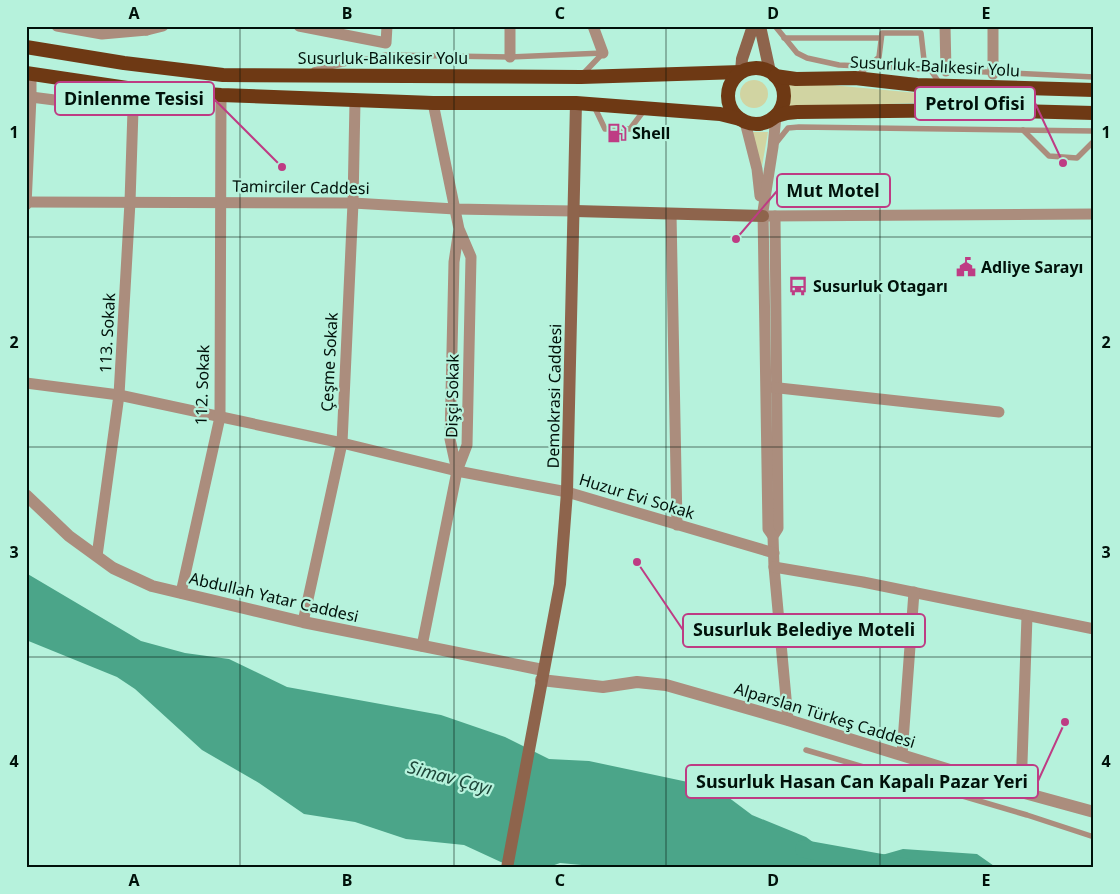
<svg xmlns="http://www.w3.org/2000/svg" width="1120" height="894" font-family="'Noto Sans',sans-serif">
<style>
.green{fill:#d1d4a2}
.water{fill:#4ba589}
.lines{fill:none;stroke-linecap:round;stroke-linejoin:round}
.river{stroke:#4ba589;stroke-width:18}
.service{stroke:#ab8d7d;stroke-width:5.5}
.minor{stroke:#ab8d7d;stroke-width:11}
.tertiary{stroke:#ab8d7d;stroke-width:12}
.secondary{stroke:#8e644c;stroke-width:12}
.trunk{stroke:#6e3914;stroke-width:14}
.grid{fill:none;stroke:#00110a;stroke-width:1;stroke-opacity:0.55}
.labels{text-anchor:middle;stroke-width:4.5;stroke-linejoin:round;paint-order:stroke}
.street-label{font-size:16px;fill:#00110a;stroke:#b6f2dc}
.poi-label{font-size:16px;font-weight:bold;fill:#00110a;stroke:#b6f2dc;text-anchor:start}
.water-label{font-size:18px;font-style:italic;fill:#1e4639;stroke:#b6f2dc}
.leader{fill:none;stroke:#be3c84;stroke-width:2}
.callout-dot{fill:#be3c84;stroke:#b6f2dc;stroke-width:2}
.callout{fill:#b6f2dc;stroke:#be3c84;stroke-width:2}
.callout-label{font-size:18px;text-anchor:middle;font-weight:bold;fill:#00110a}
.neatline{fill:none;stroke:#00110a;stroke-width:2}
.grid-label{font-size:16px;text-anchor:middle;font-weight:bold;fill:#00110a}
</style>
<rect width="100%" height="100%" fill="#b6f2dc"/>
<g class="green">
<circle cx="754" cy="94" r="14"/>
<path d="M788 81 939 95V102L788 108Z"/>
<path d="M751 132H768L761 172Z"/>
</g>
<path class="water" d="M26 573 141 641 185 653 229 659 287 687 441 715 505 737 549 759 589 761 716 788 752 815 806 837 836 859 854 863 903 849 977 854 997 868H614L560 863 546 868H514L464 845 406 839 355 822 304 814 259 783 202 750 135 689 117 677 26 640Z"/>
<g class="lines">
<path class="river" d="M804 849 910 868"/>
<g class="service">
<path d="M775 26 797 53 807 58 839 65 1094 77"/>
<path d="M784 38H881"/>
<path d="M314 70 386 55 510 57 603 53"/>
<path d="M582 75 603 53"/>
<path d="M857 76 879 57 882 33H921L924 60 940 84"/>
<path d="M594 106 605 129H630L645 109"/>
<path d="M1023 130 1049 156 1077 158 1094 141"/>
<path d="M776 143 788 128 799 127 1094 131"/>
<path d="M806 750 1027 815 1094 837"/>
</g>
<g class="minor">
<path d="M57 26 102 34 147 30"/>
<path d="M145 26 147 30 163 26"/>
<path d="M299 26 386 43 387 26"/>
<path d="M593 26 603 53"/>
<path d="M945 26 946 71"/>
<path d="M993 26V74"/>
<path d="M510 57V26"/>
<path d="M31 97 133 110 130 202 119 395 97 556"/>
<path d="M433 103 459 229 471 257 467 445 457 471 450 439 454 262 459 229"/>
<path d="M745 122 757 169 760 196"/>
<path d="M26 202 353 203 455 209 575 211"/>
<path d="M26 205 31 97V74"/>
<path d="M671 214 677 525"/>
<path d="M767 216 1094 214"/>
<path d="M775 216 778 528 773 536 774 567 788 720"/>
<path d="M26 383 119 395 342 443 457 471 567 492 774 553"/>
<path d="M770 387 999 412"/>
<path d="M773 536 768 529 763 211 773 147 776 116"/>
<path d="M774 567 863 582 1094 629"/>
<path d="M181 593 220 417 221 95"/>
<path d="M303 622 342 443 353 203 355 101"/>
<path d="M422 646 457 471"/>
<path d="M902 755 914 592"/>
<path d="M1021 792 1027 616"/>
</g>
<g class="tertiary">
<path d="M26 495 69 536 113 568 152 586 303 622 543 670"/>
<path d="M541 680 603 687 637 682 666 685 788 720 1021 792 1094 812"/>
</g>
<g class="secondary">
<path d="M760 26 770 72"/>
<path d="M741 72 742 59 753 26"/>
<path d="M575 211 763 216"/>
<path d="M507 868 560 584 567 492 576 103"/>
</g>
<g class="trunk">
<path d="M26 47 124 63 223 75 581 77 741 72"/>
<circle cx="756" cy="96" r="28"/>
<path d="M26 73 127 88 221 95 433 103H576L720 114 740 119"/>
<path d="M775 76 796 79 855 78 917 85 1094 90"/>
<path d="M776 116 787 113 797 112 979 110 1094 113"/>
</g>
</g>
<path class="grid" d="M240 26V868M454 26V868M666 26V868M880 26V868M26 237H1094M26 447H1094M26 657H1094"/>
<defs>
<symbol id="fuel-bare" viewBox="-9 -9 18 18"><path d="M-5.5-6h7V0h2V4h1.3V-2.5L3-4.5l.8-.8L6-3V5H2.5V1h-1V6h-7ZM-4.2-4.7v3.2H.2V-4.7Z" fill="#be3c84" stroke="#b6f2dc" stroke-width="2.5" paint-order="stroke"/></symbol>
<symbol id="civic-bare" viewBox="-9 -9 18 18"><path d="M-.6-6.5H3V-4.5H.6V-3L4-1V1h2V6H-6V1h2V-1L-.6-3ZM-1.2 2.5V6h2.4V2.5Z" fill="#be3c84" stroke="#b6f2dc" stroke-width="2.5" paint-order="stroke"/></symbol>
<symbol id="bus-bare" viewBox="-9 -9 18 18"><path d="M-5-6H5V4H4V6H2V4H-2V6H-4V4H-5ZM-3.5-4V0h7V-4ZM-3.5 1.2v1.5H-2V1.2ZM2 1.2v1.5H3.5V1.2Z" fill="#be3c84" stroke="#b6f2dc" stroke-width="2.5" paint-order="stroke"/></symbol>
</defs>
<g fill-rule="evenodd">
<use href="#fuel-bare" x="603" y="119" width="28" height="28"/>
<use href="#civic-bare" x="952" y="253" width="28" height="28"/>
<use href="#bus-bare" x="784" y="272" width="28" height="28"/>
</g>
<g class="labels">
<g class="street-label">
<text x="383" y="64">Susurluk-Balıkesir Yolu</text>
<text transform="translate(935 66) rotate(3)" y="6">Susurluk-Balıkesir Yolu</text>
<text transform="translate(301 187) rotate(1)" y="6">Tamirciler Caddesi</text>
<text transform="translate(107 333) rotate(-87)" y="6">113. Sokak</text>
<text transform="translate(329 362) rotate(-87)" y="6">Çeşme Sokak</text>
<text transform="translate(202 385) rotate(-88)" y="6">112. Sokak</text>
<text transform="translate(452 396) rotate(-89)" y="6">Dişçi Sokak</text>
<text transform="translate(554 396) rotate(-89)" y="6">Demokrasi Caddesi</text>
<text transform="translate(637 496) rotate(17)" y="6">Huzur Evi Sokak</text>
<text transform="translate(274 597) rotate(13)" y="6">Abdullah Yatar Caddesi</text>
<text transform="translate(825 715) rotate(17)" y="6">Alparslan Türkeş Caddesi</text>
</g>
<g class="poi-label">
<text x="632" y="139">Shell</text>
<text x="981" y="273">Adliye Sarayı</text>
<text x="813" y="292">Susurluk Otagarı</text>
</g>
<g class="water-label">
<text transform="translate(450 778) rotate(15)" y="6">Simav Çayı</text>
</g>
</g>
<path class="leader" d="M282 167L214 99M1063 163L1035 103M736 239L777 191M637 562L683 630M1065 722L1038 781"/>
<g class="callout-dot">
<circle cx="282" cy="167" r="5"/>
<circle cx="1063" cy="163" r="5"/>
<circle cx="736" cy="239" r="5"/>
<circle cx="637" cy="562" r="5"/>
<circle cx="1065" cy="722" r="5"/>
</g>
<g class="callout">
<rect x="55" y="82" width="159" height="33" rx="5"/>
<rect x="915" y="87" width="120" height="33" rx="5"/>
<rect x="777" y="174" width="113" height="33" rx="5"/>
<rect x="683" y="614" width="242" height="33" rx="5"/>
<rect x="686" y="765" width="352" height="33" rx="5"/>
</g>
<g class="callout-label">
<text x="134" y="105">Dinlenme Tesisi</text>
<text x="975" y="110">Petrol Ofisi</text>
<text x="833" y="197">Mut Motel</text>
<text x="804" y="636">Susurluk Belediye Moteli</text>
<text x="862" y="788">Susurluk Hasan Can Kapalı Pazar Yeri</text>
</g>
<rect width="1120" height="894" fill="none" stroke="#b6f2dc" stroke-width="55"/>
<rect x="28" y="28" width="1064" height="838" class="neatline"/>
<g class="grid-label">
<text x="134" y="19">A</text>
<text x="347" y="19">B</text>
<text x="560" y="19">C</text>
<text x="773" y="19">D</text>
<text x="986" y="19">E</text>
<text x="14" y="138">1</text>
<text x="1106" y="138">1</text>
<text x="14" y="348">2</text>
<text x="1106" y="348">2</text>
<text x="14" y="558">3</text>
<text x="1106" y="558">3</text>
<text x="14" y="767">4</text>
<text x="1106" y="767">4</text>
<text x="134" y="886">A</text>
<text x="347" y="886">B</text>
<text x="560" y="886">C</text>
<text x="773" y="886">D</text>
<text x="986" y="886">E</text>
</g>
</svg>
